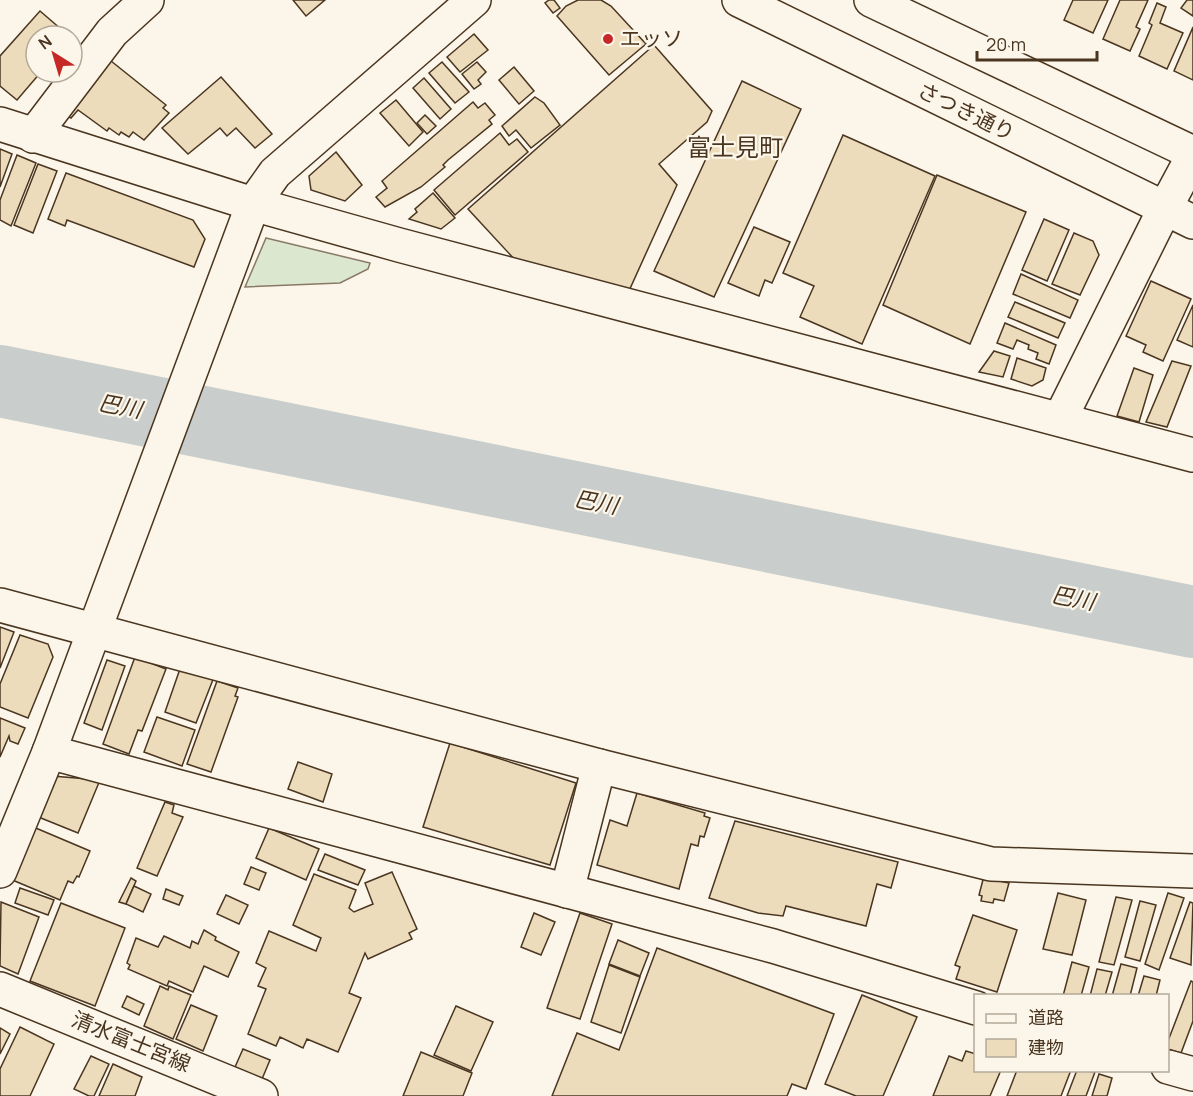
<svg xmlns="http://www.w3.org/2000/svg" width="1193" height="1096" font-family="Manrope,'Noto Sans JP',sans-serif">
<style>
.green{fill:#dce7d0;stroke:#887966;stroke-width:1.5}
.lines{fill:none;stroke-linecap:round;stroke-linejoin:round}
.river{stroke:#c9cecd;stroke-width:72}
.building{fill:#ecdcbc;stroke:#4a3520;stroke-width:1.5}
.minor-casing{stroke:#4a3520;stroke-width:36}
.major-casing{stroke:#4a3520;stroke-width:36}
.minor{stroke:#fbf6e9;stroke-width:33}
.major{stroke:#fbf6e9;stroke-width:33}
.poi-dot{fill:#c62828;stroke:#fbf6e9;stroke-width:2}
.labels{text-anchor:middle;stroke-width:4.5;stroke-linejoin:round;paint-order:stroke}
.poi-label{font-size:21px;fill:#4a3520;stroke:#fbf6e9;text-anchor:start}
.street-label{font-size:21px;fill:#4a3520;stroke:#fbf6e9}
.water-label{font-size:22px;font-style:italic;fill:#4a3520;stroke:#fbf6e9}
.quarter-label{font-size:24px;fill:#4a3520;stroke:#fbf6e9}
</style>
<rect width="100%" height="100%" fill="#fbf6e9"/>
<path class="green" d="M266 238 370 263 368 269 340 283 245 287Z"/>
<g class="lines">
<path class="river" d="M0 381 1193 622"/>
</g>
<g class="building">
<path d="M293 0H325L306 16Z"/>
<path d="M549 0H554L560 8 553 13 545 3Z"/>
<path d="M578 0H601L611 6 646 44 609 75 557 16 566 6Z"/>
<path d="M1073 0H1108L1093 33 1064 20Z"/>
<path d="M1120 0H1148L1136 27 1140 29 1130 51 1103 39Z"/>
<path d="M1187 0H1193V16L1181 8Z"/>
<path d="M1157 3 1166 7 1160 23 1183 33 1167 69 1139 56 1152 25 1149 23Z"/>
<path d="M40 11 69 36H36V72H41L17 100 0 86V56Z"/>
<path d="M1193 27V80L1174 71Z"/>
<path d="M474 34 488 50 460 72 447 57Z"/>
<path d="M654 45 712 111 707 122 659 164 677 185 628 293 516 261 468 209Z"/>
<path d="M106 57 166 105 163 108 169 113 144 140 133 132 129 137 121 132 119 135 109 128 107 131 78 110 71 118 67 116Z"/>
<path d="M442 62 469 92 455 103 429 73Z"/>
<path d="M477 62 486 72 478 80 481 84 474 89 462 74Z"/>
<path d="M514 67 534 91 519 104 499 80Z"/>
<path d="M221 77 272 134 255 148 236 128 227 136 220 128 188 154 162 128Z"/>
<path d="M424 78 451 109 440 119 413 88Z"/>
<path d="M742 81 801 109 714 297 654 271Z"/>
<path d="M535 97 544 103 560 125 531 148 516 130 509 136 502 126Z"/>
<path d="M396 100 423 132 409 146 380 113Z"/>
<path d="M473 102 478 108 485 103 495 115 489 120 492 124 448 160 443 165 445 167 421 187 385 207 376 197 387 188 382 181Z"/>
<path d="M425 115 436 126 427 134 417 123Z"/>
<path d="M500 133 509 145 517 139 528 152 455 215 434 190Z"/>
<path d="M843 135 935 176 862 344 800 317 814 286 783 273Z"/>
<path d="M0 149 12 154 0 187Z"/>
<path d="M336 152 362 185 345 201 311 190 309 176Z"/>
<path d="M17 155 36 163 11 226 0 220V200Z"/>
<path d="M38 164 57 171 33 233 14 225Z"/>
<path d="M66 173 193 220 205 239 194 267 67 220 65 226 48 219Z"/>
<path d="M937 175 1026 212 970 344 883 305Z"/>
<path d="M433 193 455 218 441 229 409 219 417 212 415 209Z"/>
<path d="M1044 219 1069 230 1047 281 1022 270Z"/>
<path d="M754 227 790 242 772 283 765 280 759 296 728 283Z"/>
<path d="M1074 233 1093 241 1099 255 1080 295 1052 284Z"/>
<path d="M1021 274 1078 300 1070 318 1013 294Z"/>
<path d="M1151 281 1191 299 1163 361 1143 352 1146 345 1126 336Z"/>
<path d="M1015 302 1065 323 1058 338 1008 317Z"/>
<path d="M1193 305V347L1177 340Z"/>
<path d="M1005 323 1056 345 1049 364 1036 359 1038 353 1028 349 1029 345 1017 340 1013 349 997 343Z"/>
<path d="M994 351 1010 356 1003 377 979 372Z"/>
<path d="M1017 358 1046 368 1043 380 1032 386 1011 379Z"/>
<path d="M1172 361 1191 366 1167 427 1146 422Z"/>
<path d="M1134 368 1153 375 1139 422 1117 416Z"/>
<path d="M0 627 14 632 0 668Z"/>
<path d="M20 635 48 644 53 657 28 718 0 707V684Z"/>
<path d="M135 657 166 669 142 731 138 730 129 754 103 744Z"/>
<path d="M107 660 125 666 102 730 84 723Z"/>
<path d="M181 666 214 677 196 723 165 712Z"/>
<path d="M217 681 238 688 235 696 238 697 211 772 187 764Z"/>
<path d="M157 717 195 730 182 766 144 752Z"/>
<path d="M0 718 25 728 18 744 10 741 9 736 0 757Z"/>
<path d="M450 743 576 783 550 865 423 827Z"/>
<path d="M298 762 332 774 323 802 288 789Z"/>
<path d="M52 776 100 780 78 833 36 816Z"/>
<path d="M637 793 705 813 704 816 710 818 704 837 700 836 698 846 691 844 679 889 597 865 610 820 627 826Z"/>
<path d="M165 802 174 805 172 813 183 817 157 876 137 868Z"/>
<path d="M735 821 898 862 891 888 877 884 866 926 786 906 783 916 758 913 709 898Z"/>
<path d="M31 826 90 851 79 877 77 876 73 883 68 881 60 900 10 879Z"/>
<path d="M269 828 319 849 306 880 256 858Z"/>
<path d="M325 854 365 870 358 885 318 870Z"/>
<path d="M251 867 266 873 259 890 244 884Z"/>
<path d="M392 872 417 929 409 933 412 939 368 959 365 953 349 993 361 998 338 1052 307 1039 303 1048 280 1037 276 1046 248 1034 266 989 258 986 266 968 256 963 269 931 316 951 321 938 293 925 314 874 356 890 349 908 354 912 373 904 365 883Z"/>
<path d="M985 872 1000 876 999 881 1009 883 1004 901 994 899 993 903 981 901 982 896 979 895Z"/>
<path d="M131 878 136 881 126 904 119 902Z"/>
<path d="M134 886 151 894 143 912 126 904Z"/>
<path d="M20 888 54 900 48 915 15 903Z"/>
<path d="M166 889 183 896 179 905 163 899Z"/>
<path d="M1058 893 1086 900 1072 955 1043 949Z"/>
<path d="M1168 893 1184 898 1159 970 1145 964Z"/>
<path d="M226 895 248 905 239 924 217 914Z"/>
<path d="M1116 897 1132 900 1114 965 1099 962Z"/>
<path d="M1140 901 1156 905 1140 961 1125 957Z"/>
<path d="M1 902 39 917 18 974 0 966Z"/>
<path d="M1190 902 1193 903 1191 965 1170 958Z"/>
<path d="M61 903 125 928 95 1006 30 981Z"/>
<path d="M534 913 555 922 541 955 521 947Z"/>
<path d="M580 913 612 924 580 1019 547 1008Z"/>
<path d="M973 915 1017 930 997 992 956 979 960 967 955 965Z"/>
<path d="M204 930 216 937 215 940 239 952 228 977 204 966 193 992 169 981 167 986 128 969 130 965 127 963 136 938 158 947 164 936 190 948 192 941 198 944Z"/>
<path d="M618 940 649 953 640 976 609 964Z"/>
<path d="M657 948 834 1014 806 1089 792 1084 787 1096H552L577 1033 619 1050Z"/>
<path d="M1072 962 1089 967 1081 996H1063Z"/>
<path d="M1121 964 1137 968 1130 996H1112Z"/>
<path d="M609 965 640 977 621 1033 591 1022Z"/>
<path d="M1097 969 1112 972 1105 996H1090Z"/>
<path d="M1144 976 1160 980 1156 996H1138Z"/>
<path d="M1191 981 1193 982V1021L1181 1053 1168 1049V1041Z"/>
<path d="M160 986 168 990 169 986 191 995 173 1039 144 1026Z"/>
<path d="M862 995 917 1017 883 1096H856L825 1084Z"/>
<path d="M127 996 144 1004 139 1015 122 1007Z"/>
<path d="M191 1005 217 1016 203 1051 176 1039Z"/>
<path d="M456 1006 493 1022 471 1071 434 1055Z"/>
<path d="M20 1027 54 1044 30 1096H0V1069Z"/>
<path d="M0 1028 10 1034 0 1054Z"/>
<path d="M243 1049 270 1060 262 1079 235 1067Z"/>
<path d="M966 1051 976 1054V1070H1001L990 1096H933L949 1056 962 1061Z"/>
<path d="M421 1052 472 1073 463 1096H403Z"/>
<path d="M91 1056 109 1064 94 1096H89L74 1089Z"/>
<path d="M113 1064 142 1077 135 1096H99Z"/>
<path d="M1017 1070H1071L1061 1096H1007Z"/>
<path d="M1077 1070 1095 1072 1086 1096H1067Z"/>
<path d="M1099 1074 1112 1078 1107 1096H1092Z"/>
</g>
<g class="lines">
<defs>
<g id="minor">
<path d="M0 124 253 204 399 245 1193 455"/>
<path d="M33 136 112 32 147 0"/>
<path d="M1060 419 1164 210"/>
<path d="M0 605 599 766 991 864 1193 871"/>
<path d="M49 752 773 946 976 1008"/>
<path d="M0 871 49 752 253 204 275 173 474 0"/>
<path d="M567 891 599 766"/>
<path d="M1168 1067 1193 1074"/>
</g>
<g id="major">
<path d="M739 0 1193 222"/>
<path d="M871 0 1193 153"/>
<path d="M1164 210 1193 156"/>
<path d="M0 989 261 1096"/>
</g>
</defs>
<use href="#minor" class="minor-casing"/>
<use href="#major" class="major-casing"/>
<use href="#minor" class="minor"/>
<use href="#major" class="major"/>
</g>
<circle class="poi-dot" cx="608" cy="39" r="6"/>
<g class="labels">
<g class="poi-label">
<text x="620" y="46">エッソ</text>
</g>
<g class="street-label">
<text transform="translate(966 112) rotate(26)" y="7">さつき通り</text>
<text transform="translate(131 1042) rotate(22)" y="7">清水富士宮線</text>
</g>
<g class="water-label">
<text transform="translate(120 406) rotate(11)" y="8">巴川</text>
<text transform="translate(596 502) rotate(11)" y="8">巴川</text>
<text transform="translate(1073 598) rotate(11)" y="8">巴川</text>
</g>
<g class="quarter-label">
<text x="735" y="156">富士見町</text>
</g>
</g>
<rect x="974" y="994" width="195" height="78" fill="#fbf6e9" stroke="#b4a999" stroke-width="1.5"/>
<rect x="986" y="1014" width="30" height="9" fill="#fbf6e9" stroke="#b4a999" stroke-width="1.5"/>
<text x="1028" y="1024" font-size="18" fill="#4a3520">道路</text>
<rect x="986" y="1039" width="30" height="18" fill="#ecdcbc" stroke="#b4a999" stroke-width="1.5"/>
<text x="1028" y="1054" font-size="18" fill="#4a3520">建物</text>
<g transform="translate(54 54) rotate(323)"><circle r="28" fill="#fbf6e9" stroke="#b4a999" stroke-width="1.5"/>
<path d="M0-4.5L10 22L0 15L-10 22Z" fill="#c62828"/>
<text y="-9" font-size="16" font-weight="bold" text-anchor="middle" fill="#4a3520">N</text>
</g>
<path d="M977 51v9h120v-9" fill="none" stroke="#4a3520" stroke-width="3"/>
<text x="986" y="51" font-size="18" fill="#4a3520" stroke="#fbf6e9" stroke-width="4.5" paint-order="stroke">20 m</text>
</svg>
